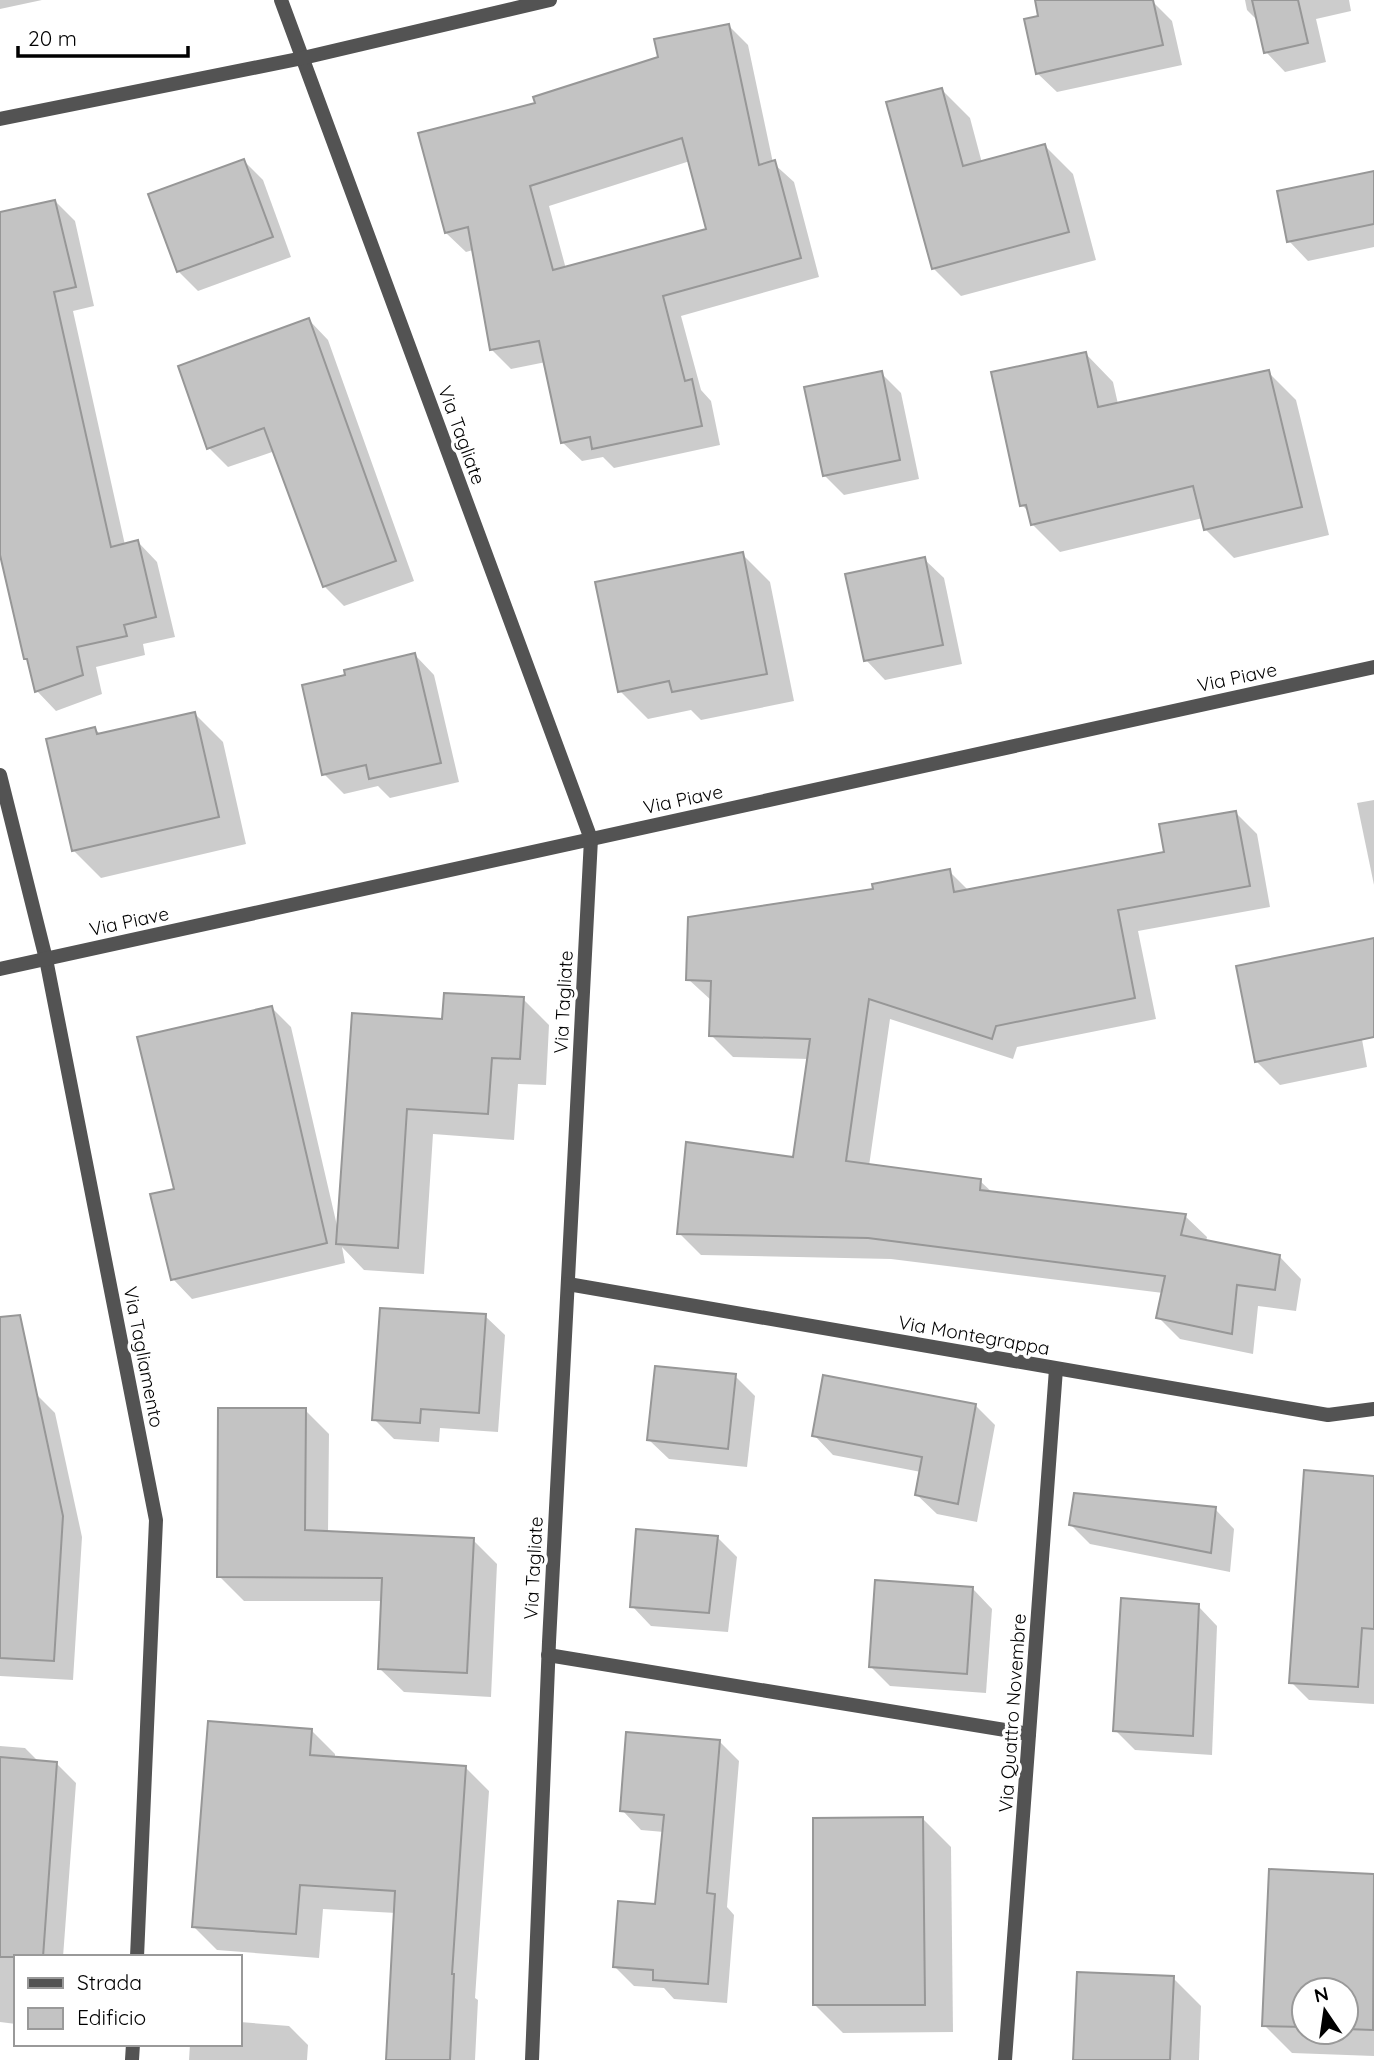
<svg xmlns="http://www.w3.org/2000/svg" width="1374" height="2060" font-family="Quicksand,sans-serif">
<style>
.shadow{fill:#0003;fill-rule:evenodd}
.building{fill:#c3c3c3;stroke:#979797;stroke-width:2;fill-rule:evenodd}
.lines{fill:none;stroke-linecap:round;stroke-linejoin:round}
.minor{stroke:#535353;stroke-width:14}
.labels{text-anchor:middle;stroke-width:7;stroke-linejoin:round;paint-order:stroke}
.street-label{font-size:19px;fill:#000;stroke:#fff}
</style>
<rect width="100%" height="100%" fill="#fff"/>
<g class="shadow">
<path d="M0 0H42L0 9Z"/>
<path d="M1036 0 1152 1 1172 21 1182 65 1057 92 1037 73 1040 18Z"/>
<path d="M1245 0H1349L1351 11 1316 19 1326 62 1285 72 1266 52 1259 22 1247 10Z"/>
<path d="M729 26 748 45 773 163 794 182 819 277 681 316 701 390 711 401 720 445 614 468 603 457 582 461 562 442 546 362 511 369 491 349 473 250 466 252 446 233 537 104 660 59ZM690 161 708 230 566 269 549 206Z"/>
<path d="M942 90 970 118 982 163 1045 146 1073 174 1096 260 961 296 933 268Z"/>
<path d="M244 161 263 180 291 257 198 291 178 271Z"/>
<path d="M1374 173V247L1308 261 1289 241Z"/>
<path d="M55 201 75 221 94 306 73 311 125 545 138 542 157 562 175 637 143 644 145 655 96 667 102 694 56 711 37 691 30 663 26 659 0 515V214Z"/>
<path d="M309 320 328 340 414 581 344 606 325 587 275 451 228 467 209 448Z"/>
<path d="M1085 353 1113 382 1118 404 1268 372 1296 400 1329 535 1234 558 1205 529 1203 518 1060 552 1032 524 1030 513 1022 505Z"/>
<path d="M881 373 901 393 919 479 844 495 824 475Z"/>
<path d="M742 554 770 582 794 701 701 720 691 710 648 719 620 691Z"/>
<path d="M924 559 944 578 962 664 885 680 866 660Z"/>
<path d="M415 655 434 675 459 782 390 798 378 786 344 794 324 774 347 677Z"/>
<path d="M195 714 223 742 246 844 101 878 73 850 95 729 101 735Z"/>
<path d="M1374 800V885L1357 803Z"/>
<path d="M1236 813 1257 834 1270 907 1138 931 1156 1019 1017 1047 1013 1059 890 1019 869 1166 980 1181 993 1193 1185 1216 1207 1237 1206 1242 1280 1257 1301 1279 1296 1311 1258 1306 1253 1354 1180 1339 1158 1317 1163 1293 891 1259 701 1255 679 1233 794 1159 809 1059 733 1057 711 1035 712 1001 688 979 875 891 949 871 969 891 1166 853Z"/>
<path d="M1374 940V1019L1359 1023 1367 1067 1280 1085 1256 1061Z"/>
<path d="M523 999 549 1025 546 1085 518 1084 514 1140 433 1134 424 1274 364 1270 342 1247 345 1263 192 1299 173 1279 176 1190 271 1007 291 1027 338 1230 444 1021Z"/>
<path d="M485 1316 505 1335 498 1432 440 1428 439 1442 394 1439 374 1419Z"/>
<path d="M735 1376 755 1396 747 1467 669 1459 649 1440Z"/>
<path d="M36 1394 55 1413 82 1537 73 1680 0 1676V1401Z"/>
<path d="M976 1406 995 1425 977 1522 937 1514 917 1495 921 1472 833 1455 814 1435Z"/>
<path d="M305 1410 329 1434 328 1533 473 1540 497 1564 491 1697 404 1692 379 1668 383 1601H244L219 1576Z"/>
<path d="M1374 1478V1704L1309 1700 1291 1682Z"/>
<path d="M1215 1509 1234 1529 1230 1572 1090 1544 1071 1525Z"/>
<path d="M717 1537 737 1557 728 1632 651 1626 632 1606Z"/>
<path d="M973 1589 992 1609 986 1693 890 1686 870 1666Z"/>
<path d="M1198 1606 1217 1626 1212 1755 1135 1750 1115 1730Z"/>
<path d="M311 1730 335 1754V1758L465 1767 489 1791 475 1998 478 2000 475 2060H388L396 1913 323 1909 319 1958 217 1950 193 1926Z"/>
<path d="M719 1741 739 1761 727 1907 734 1915 727 2003 674 1999 664 1988 634 1986 614 1966 657 1906 664 1832 641 1830 622 1810Z"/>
<path d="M0 1746 25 1748 39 1762 57 1764 76 1783 63 1957H16V2024L0 2022Z"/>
<path d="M922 1818 951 1847 953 2032 843 2033 815 2005Z"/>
<path d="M1271 1871 1374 1876V2056L1292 2053 1264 2025ZM1304 1990H1346V2032H1304Z"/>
<path d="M1173 1978 1201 2006 1199 2060H1075Z"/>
<path d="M240 2022 289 2026 308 2045 307 2060H189L190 2044H240Z"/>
</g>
<g class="building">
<path d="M1035 0H1153L1163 45 1036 74 1024 19 1038 16Z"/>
<path d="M1252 0H1298L1308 43 1264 53Z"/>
<path d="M729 24 759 165 775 160 801 258 663 296 685 381 692 379 702 426 592 449 590 437 561 443 539 341 490 350 468 227 445 233 418 133 535 103 533 97 658 57 654 39ZM682 138 706 229 553 270 530 186Z"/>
<path d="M942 88 963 166 1045 144 1069 232 932 269 886 102Z"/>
<path d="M244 159 273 237 177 272 148 194Z"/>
<path d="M1374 171V224L1287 242 1277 191Z"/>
<path d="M55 200 76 287 54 292 111 547 138 540 156 617 124 625 127 636 77 647 83 675 35 692 27 659H24L0 555V212Z"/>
<path d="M309 318 396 561 323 587 264 428 207 449 178 366Z"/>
<path d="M1086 352 1098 407 1269 370 1302 507 1204 530 1193 486 1031 525 1026 505 1020 506 991 372Z"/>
<path d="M882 371 900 460 823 476 804 387Z"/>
<path d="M743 552 767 674 672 692 669 681 618 692 595 582Z"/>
<path d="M925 557 943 645 864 661 845 574Z"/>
<path d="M415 653 441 763 369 779 366 765 322 775 302 685 345 675 344 670Z"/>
<path d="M195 712 219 817 72 851 46 739 95 727 97 734Z"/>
<path d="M1236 811 1250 886 1118 910 1135 998 996 1026 992 1039 869 999 846 1161 981 1179 980 1190 1186 1214 1181 1235 1280 1255 1275 1290 1237 1285 1232 1334 1156 1318 1165 1276 868 1238 677 1234 686 1142 793 1157 810 1039 709 1036 711 981 686 980 688 917 873 889 872 884 950 869 954 892 1164 852 1159 824Z"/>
<path d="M1374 938V1037L1255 1062 1236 966Z"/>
<path d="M444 993 524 997 520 1059 492 1058 488 1114 407 1109 398 1248 336 1244 352 1013 442 1019Z"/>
<path d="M272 1006 327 1243 171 1280 150 1194 174 1189 137 1037Z"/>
<path d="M380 1308 486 1314 479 1413 421 1409 420 1423 372 1420Z"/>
<path d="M20 1315 63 1516 54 1661 0 1658V1317Z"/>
<path d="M655 1366 736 1374 728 1449 647 1440Z"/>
<path d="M823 1375 976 1404 958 1504 915 1495 922 1457 812 1436Z"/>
<path d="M218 1408H306L305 1530 474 1538 467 1673 378 1669 382 1578 217 1577Z"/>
<path d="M1304 1470 1374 1476V1629L1362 1628 1358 1687 1289 1683Z"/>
<path d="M1074 1493 1216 1507 1211 1553 1069 1525Z"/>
<path d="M636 1529 718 1536 709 1613 630 1607Z"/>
<path d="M875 1580 973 1587 967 1674 869 1667Z"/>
<path d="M1121 1598 1199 1604 1193 1736 1113 1731Z"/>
<path d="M208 1721 312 1729 310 1755 466 1766 452 1974H454L450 2060H386L395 1891 300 1885 296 1934 192 1927Z"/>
<path d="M626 1732 720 1740 707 1893 715 1894 708 1984 653 1980V1970L613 1967 618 1901 655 1904 664 1815 620 1811Z"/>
<path d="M0 1757 57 1762 43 1957H0Z"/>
<path d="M923 1817 925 2005H813V1818Z"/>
<path d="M1269 1869 1374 1874 1373 2030 1346 2029V1990H1304V2027L1262 2026Z"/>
<path d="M1077 1972 1174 1976 1170 2060H1073Z"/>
</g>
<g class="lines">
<g class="minor">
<path d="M281 0 591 839 549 1642 532 2060"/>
<path d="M0 119 303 58 550 0"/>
<path d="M0 775 46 959 156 1520 137 1957"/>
<path d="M0 969 1374 667"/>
<path d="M568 1284 1328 1415 1374 1409"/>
<path d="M548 1655 1029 1734"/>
<path d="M132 2060 133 2044"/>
<path d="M1005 2060 1056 1369"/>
</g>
</g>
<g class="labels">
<g class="street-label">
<text transform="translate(462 435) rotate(70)" y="7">Via Tagliate</text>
<text transform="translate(1237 677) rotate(-12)" y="7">Via Piave</text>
<text transform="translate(683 799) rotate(-12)" y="7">Via Piave</text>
<text transform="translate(129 921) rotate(-12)" y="7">Via Piave</text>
<text transform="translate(563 1002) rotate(-87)" y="7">Via Tagliate</text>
<text transform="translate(974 1335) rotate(10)" y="7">Via Montegrappa</text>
<text transform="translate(144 1357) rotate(79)" y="7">Via Tagliamento</text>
<text transform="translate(533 1568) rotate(-87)" y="7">Via Tagliate</text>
<text transform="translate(1012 1713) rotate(-86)" y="7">Via Quattro Novembre</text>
</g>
</g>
<rect x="14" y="1955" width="228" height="91" fill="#ffffff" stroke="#999999" stroke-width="2"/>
<rect x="28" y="1978" width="35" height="10" fill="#535353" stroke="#999999" stroke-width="2"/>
<text x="77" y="1990" font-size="21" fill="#000000">Strada</text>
<rect x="28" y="2008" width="35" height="21" fill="#c3c3c3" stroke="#999999" stroke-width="2"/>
<text x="77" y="2025" font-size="21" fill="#000000">Edificio</text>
<g transform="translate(1325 2011) rotate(347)"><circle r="33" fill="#ffffff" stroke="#999999" stroke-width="2"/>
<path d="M0-5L12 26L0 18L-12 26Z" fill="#000000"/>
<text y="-10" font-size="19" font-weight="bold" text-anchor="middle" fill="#000000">N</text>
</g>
<path d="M18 46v10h170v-10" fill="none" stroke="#000000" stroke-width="3.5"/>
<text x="28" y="46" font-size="21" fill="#000000" stroke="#ffffff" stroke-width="5" paint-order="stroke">20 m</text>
</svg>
